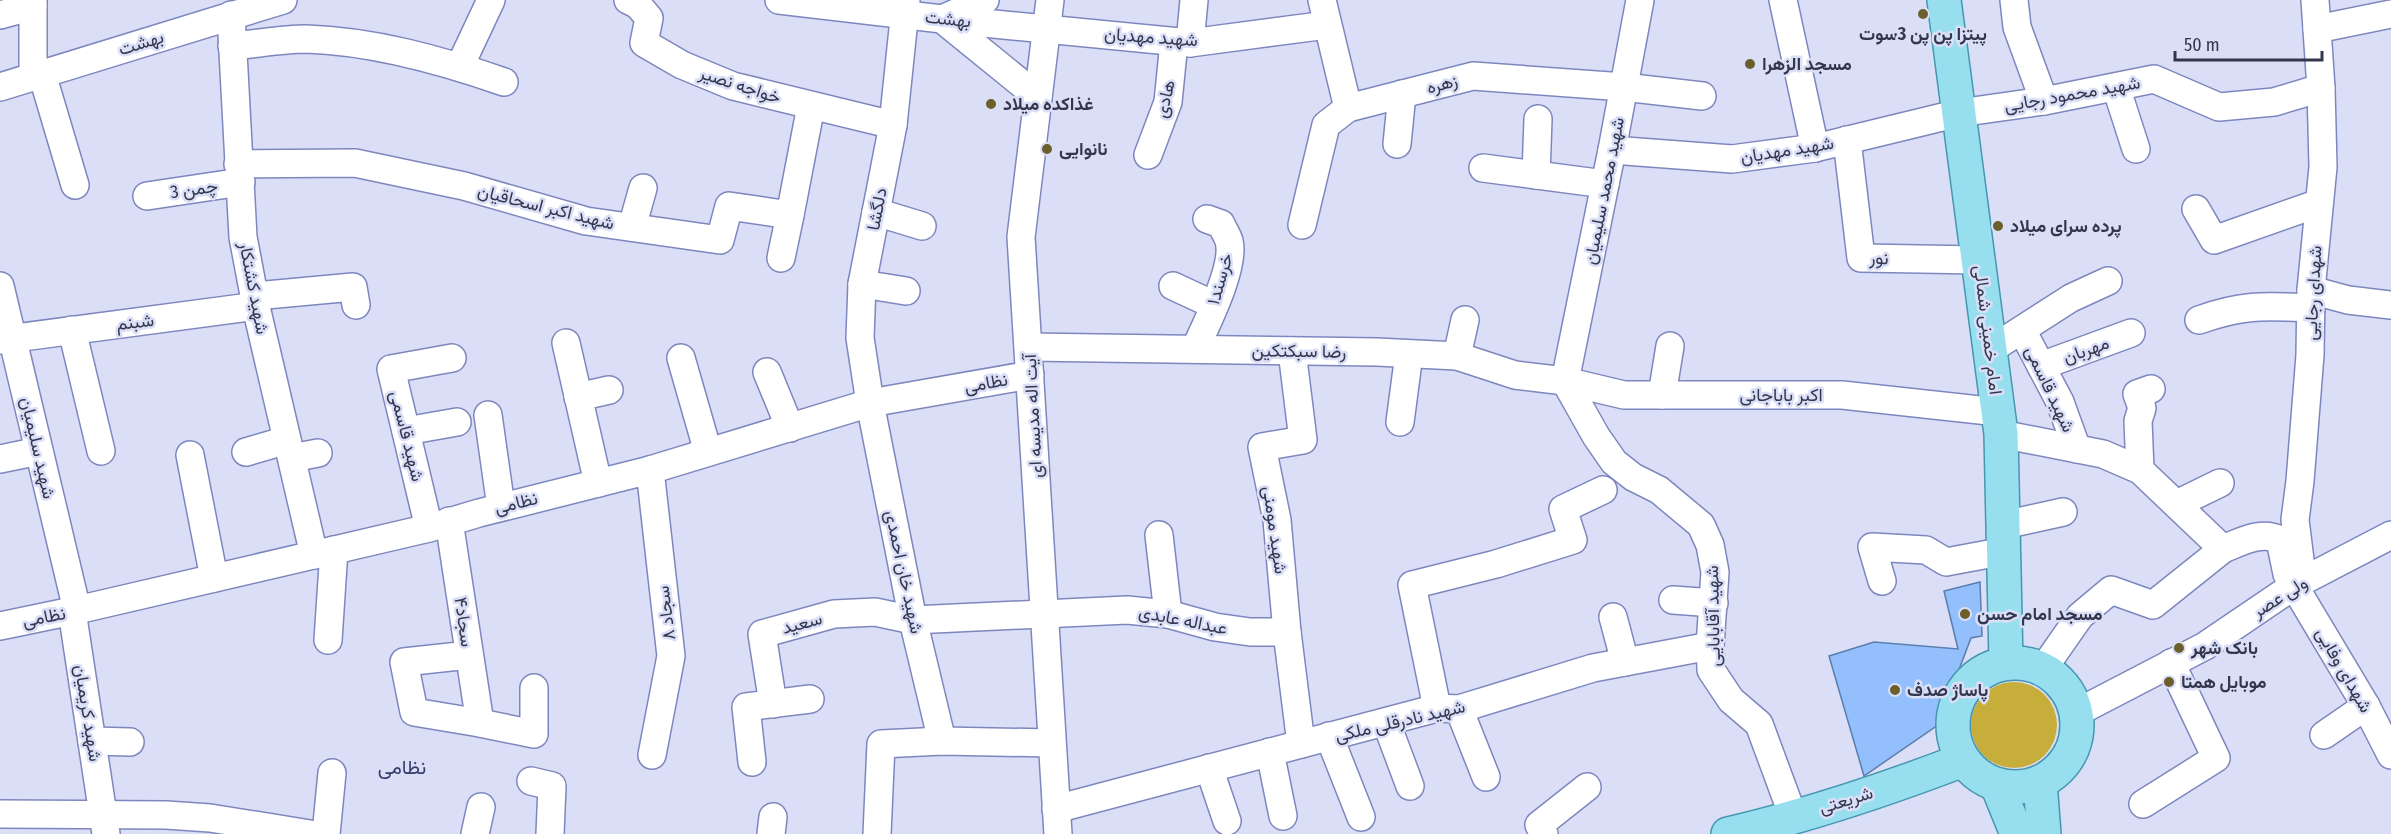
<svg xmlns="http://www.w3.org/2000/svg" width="2391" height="834" font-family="'Fira Sans Condensed',Vazirmatn,sans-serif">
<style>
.green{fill:#c7ad3a}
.building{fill:#93c0fc;stroke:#5a7dac;stroke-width:1.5}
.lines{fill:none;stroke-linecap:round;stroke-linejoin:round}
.minor-casing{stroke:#7d87be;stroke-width:30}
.major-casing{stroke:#4696b0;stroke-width:36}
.minor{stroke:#fff;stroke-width:27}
.major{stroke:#97dfef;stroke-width:33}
.poi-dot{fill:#6c5f2c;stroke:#dadff7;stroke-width:2}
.labels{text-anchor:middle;stroke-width:5;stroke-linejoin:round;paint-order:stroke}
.street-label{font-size:18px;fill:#32374e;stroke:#dadff7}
.poi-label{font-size:18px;font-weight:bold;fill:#32374e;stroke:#dadff7;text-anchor:start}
.neighbourhood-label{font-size:20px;fill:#353c6c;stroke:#dadff7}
</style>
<rect width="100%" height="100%" fill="#dadff7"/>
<circle class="green" cx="2014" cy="725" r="43"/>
<path class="building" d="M1980 582 1982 636 1971 638 1938 725 1864 776 1829 656 1874 642 1958 649 1944 591Z"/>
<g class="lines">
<defs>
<g id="minor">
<path d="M33 0V77"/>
<path d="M628 0 638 5 649 18 644 43 682 65 733 86 893 125"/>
<path d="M779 0 942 19 1190 43 1327 25"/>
<path d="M906 0 893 125 862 284 860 338 870 403 913 620 942 741"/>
<path d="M985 0 942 19 1038 97"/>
<path d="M1050 0 1021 237 1058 834"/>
<path d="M1322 0 1348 108 1473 76 1624 87 1702 96"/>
<path d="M1783 0 1815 148"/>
<path d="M2014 0 2017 27 2044 101"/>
<path d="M0 15 33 6"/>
<path d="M231 15 243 237 257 311 314 555"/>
<path d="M2317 29 2391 14"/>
<path d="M1190 43 1194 0"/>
<path d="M232 46C257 44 282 39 306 39 373 41 441 60 504 82"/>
<path d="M460 66 491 0"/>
<path d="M42 74 75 185"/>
<path d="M0 87 283 0"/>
<path d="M2116 87 2136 149"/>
<path d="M1847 140 1861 258 1979 260"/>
<path d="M1397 144 1402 94"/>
<path d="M1612 150 1732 159 1815 148 1959 113 2044 101 2154 79 2219 107 2274 102 2321 88"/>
<path d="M1148 155 1168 102 1174 42"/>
<path d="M238 164 355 163 464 186 586 221 720 240 729 206 790 215 811 106"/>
<path d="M1483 168 1605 184"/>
<path d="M1536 175 1538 119"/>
<path d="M147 196 241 182"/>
<path d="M2196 209 2214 240 2319 203"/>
<path d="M876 212 922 226"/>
<path d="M1302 225 1326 125 1348 108"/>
<path d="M632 227 643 188"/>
<path d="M781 258 790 215"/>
<path d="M862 284 906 291"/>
<path d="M0 286 77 610"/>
<path d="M1173 286 1214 305"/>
<path d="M2311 290 2348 300 2391 305"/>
<path d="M255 296 353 287 356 305"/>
<path d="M2199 320C2243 304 2265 306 2311 308"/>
<path d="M72 330 101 451"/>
<path d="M2022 330 2060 402 2077 449"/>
<path d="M0 340 257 306"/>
<path d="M566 343 598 483"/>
<path d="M1029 347 1377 352 1457 356 1515 375 1565 381 1624 395H1842L1998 412"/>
<path d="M1195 349C1206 325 1236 266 1229 241 1227 235 1223 229 1221 224L1207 219"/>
<path d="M1990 350 2071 298 2108 281"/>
<path d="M1292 351 1303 440 1262 447 1277 520 1287 632 1301 744"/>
<path d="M1457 356 1465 320"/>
<path d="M681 358 708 452"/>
<path d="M2041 366 2131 333"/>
<path d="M767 372 790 428"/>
<path d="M1565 381 1596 436 1614 462 1633 477 1659 490 1701 525 1710 545 1715 572 1710 646 1711 670 1731 700 1759 724 1793 816"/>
<path d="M1565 381 1612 150 1640 0"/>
<path d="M1662 395 1670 346"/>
<path d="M578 397 609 390"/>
<path d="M488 415 501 507"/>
<path d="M1400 422 1409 354"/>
<path d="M406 431 457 422"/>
<path d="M2001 434 2103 454 2140 470 2223 549C2241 542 2262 530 2280 540L2287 574 2366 706 2391 755"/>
<path d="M246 452 287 440"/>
<path d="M190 455 214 578"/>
<path d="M292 458 318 453"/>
<path d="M0 459 39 451"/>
<path d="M650 470 671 656 652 755"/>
<path d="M2140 470 2138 421 2142 408 2137 394 2151 389"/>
<path d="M2177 504 2220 483"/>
<path d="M449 521 480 723"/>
<path d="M2004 525 2063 512"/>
<path d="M429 528 391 369 452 358"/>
<path d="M1159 535 1168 614"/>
<path d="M1882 581 1872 547 1926 550 1946 562 2005 551"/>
<path d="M2295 585 2301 568 2295 520 2300 481 2310 355 2311 290 2323 167 2321 88 2315 0"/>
<path d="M1673 600 1714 603"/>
<path d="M72 611 106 834"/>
<path d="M1613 617 1625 662"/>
<path d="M0 626 77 610 429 528 479 513 650 470 870 403 1030 375"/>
<path d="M328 640 334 550"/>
<path d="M469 655 404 662 414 712 480 723 534 734V688"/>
<path d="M2043 669 2080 616 2111 590 2153 605 2223 549"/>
<path d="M773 704 762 634 834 614 875 612 913 620 1127 610 1168 614 1215 627 1250 632H1287"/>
<path d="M1437 708 1412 585 1496 564 1573 540 1563 509 1603 490"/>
<path d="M1459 709 1486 777"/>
<path d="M2076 713 2205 646 2295 585 2391 535"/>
<path d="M1386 722 1410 786"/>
<path d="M2324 735 2366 706"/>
<path d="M1329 736 1361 817"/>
<path d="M92 741 130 742"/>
<path d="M1270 752 1283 816"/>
<path d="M752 762 746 707 810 699"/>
<path d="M1209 768 1227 821"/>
<path d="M531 781 552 786 550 834"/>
<path d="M2143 804 2216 758 2171 663"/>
<path d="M1056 809 1437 708 1459 709 1593 668 1710 646"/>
<path d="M0 814 166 815 210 818 310 834"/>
<path d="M326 834 332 773"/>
<path d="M475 834 481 807"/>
<path d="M771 834 773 817"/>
<path d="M877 834 881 744 942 741 1051 743"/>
<path d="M1544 834 1539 825 1587 787"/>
</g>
<g id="major">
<path d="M1944 0 2001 434 2006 663"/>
<circle cx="2015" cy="725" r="62"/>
<path d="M2040 782 2044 834"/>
<path d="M1997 785 2017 834"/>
<path d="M1728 834C1807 816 1887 789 1963 760"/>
</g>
</defs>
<use href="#minor" class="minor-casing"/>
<use href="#major" class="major-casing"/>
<use href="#minor" class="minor"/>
<use href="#major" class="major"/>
</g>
<g class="poi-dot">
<circle cx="1923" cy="14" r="6"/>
<circle cx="1750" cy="64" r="6"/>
<circle cx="991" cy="104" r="6"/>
<circle cx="1047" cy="149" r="6"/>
<circle cx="1998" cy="226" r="6"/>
<circle cx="1965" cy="614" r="6"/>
<circle cx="2179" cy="648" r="6"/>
<circle cx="2169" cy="682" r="6"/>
<circle cx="1895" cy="690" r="6"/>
</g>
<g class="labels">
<g class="street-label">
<text transform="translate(948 19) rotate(6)" y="6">بهشت</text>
<text transform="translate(1151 37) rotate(4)" y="6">شهید مهدیان</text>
<text transform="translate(141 43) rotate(-17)" y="6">بهشت</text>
<text transform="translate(1442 84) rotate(-15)" y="6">زهره</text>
<text transform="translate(740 85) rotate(18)" y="6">خواجه نصیر</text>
<text transform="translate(2072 94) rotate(-10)" y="6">شهید محمود رجایی</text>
<text transform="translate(1165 99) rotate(-77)" y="6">هادی</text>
<text transform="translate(1787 150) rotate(-9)" y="6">شهید مهدیان</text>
<text transform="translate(194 189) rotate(-8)" y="6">چمن 3</text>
<text transform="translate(1604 191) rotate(-79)" y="6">شهید محمد سلیمیان</text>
<text transform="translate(546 207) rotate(14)" y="6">شهید اکبر اسحاقیان</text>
<text transform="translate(877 209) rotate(-79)" y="6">دلگشا</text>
<text transform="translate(1879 258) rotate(2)" y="6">نور</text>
<text transform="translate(1220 279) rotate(-74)" y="6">خرسند۱</text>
<text transform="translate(254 288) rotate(79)" y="6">شهید کشتکار</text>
<text transform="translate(2313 293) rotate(-87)" y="6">شهدای رجایی</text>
<text transform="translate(135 322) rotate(-7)" y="6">شبنم</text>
<text transform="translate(1988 330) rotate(83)" y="6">امام خمینی شمالی</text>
<text transform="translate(2086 350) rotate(-20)" y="6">مهربان</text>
<text transform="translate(1299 351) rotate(1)" y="6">رضا سبکتکین</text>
<text transform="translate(986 383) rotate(-10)" y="6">نظامی</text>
<text transform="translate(2050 389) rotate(65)" y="6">شهید قاسمی</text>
<text x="1781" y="401">اکبر باباجانی</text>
<text transform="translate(1033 416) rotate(-93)" y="6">آیت اله مدیسه ای</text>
<text transform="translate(407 436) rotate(76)" y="6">شهید قاسمی</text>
<text transform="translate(38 448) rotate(77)" y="6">شهید سلیمیان</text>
<text transform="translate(516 503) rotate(-14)" y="6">نظامی</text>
<text transform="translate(1275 530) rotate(82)" y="6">شهید مومنی</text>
<text transform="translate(904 572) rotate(78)" y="6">شهید خان احمدی</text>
<text transform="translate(2280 597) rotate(-32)" y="6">ولی عصر</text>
<text transform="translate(666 613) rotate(-97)" y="6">سجاد ۸</text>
<text transform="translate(1713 616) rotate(-91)" y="6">شهید آقابابایی</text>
<text transform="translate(44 617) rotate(-11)" y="6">نظامی</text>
<text transform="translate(1183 620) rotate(11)" y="6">عبداله عابدی</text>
<text transform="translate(464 622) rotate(82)" y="6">سجاد۴</text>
<text transform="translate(802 623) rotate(-15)" y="6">سعید</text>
<text transform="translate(2344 670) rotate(60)" y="6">شهدای وفایی</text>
<text transform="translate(88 713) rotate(81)" y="6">شهید کریمیان</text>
<text transform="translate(1400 721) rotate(-13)" y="6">شهید نادرقلی ملکی</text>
<text transform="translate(1846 800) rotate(-17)" y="6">شریعتی</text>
</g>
<g class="poi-label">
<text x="1923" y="40" text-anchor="middle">پیتزا پن پن 3سوت</text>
<text x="1762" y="70">مسجد الزهرا</text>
<text x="1003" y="110">غذاکده میلاد</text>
<text x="1059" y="155">نانوایی</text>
<text x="2010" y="232">پرده سرای میلاد</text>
<text x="1977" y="620">مسجد امام حسن</text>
<text x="2191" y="654">بانک شهر</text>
<text x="2181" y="688">موبایل همتا</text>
<text x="1907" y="696">پاساژ صدف</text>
</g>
<g class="neighbourhood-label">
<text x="402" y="774">نظامی</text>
</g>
</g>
<path d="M2175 51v9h147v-9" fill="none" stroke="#32374e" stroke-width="3"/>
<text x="2184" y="51" font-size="18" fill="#32374e" stroke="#dadff7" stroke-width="4.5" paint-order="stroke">50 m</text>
</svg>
